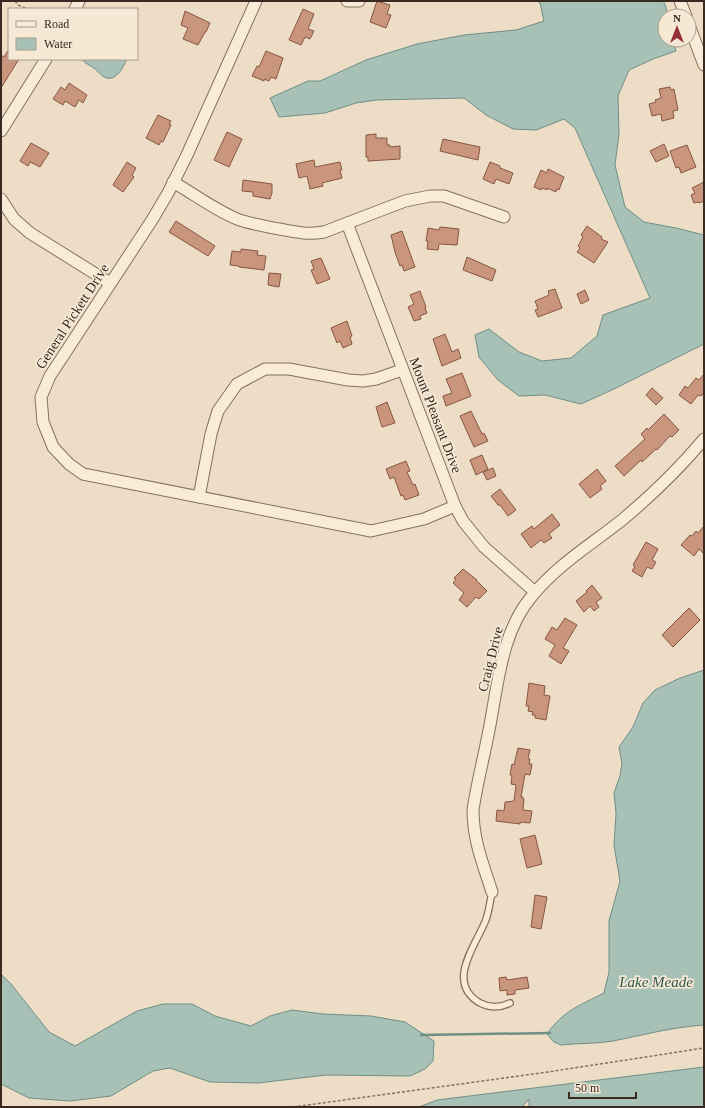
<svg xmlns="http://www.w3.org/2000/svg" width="705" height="1108" font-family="'Times New Roman',serif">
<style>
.water{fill:#a7c1b7;stroke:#6e8f84}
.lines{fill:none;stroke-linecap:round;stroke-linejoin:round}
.stream{stroke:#6e8f84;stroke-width:2.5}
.building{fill:#ca957d;stroke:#875643}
.service-casing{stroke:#886f5c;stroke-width:8}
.minor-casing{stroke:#886f5c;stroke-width:13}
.path{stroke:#886f5c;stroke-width:1.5;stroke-dasharray:3 2;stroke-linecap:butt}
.service{stroke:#f8ecd9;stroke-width:5.5}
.minor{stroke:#f8ecd9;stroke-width:11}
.labels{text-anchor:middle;stroke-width:3.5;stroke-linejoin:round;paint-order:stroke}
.street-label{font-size:14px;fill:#392920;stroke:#f5e9d6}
.water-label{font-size:15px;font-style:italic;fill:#2f5851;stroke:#f5e9d6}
</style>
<rect width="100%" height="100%" fill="#edddc6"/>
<g class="water">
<path d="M537 1H663L665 4 668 16H665V40H673L676 51 653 59 629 70 618 96 619 134 615 165 625 207 644 222 676 228 704 235V344L614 389 581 404 545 395 519 396 498 380 479 357 475 335 489 329 519 352 542 361 571 358 597 336 603 315 650 298 575 128 564 119 536 130 513 129 486 115 464 98 376 100 356 103 325 113 279 117 270 98 308 81H320L366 60 417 44 464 35 516 30 544 21 540 3Z"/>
<path d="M82 59H127C123 67 116 83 104 77 101 75 98 71 94 68 90 65 85 64 82 59Z"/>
<path d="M704 670V1025C673 1027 643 1035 613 1041 596 1044 578 1043 561 1045L554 1042 547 1034C564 1010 579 1006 604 993L609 972V921L620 881 614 845 616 813 614 793 620 776 622 763 619 747 633 727 643 703 655 690 680 678Z"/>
<path d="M1 974 11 984 49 1032 75 1046 137 1011 163 1004H192L215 1016 251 1026 270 1016 292 1010 323 1014 371 1016 405 1022 434 1041 433 1061 425 1069 410 1076 326 1075 258 1083 210 1082 170 1068 153 1071 111 1096 70 1101 29 1098 1 1084Z"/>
<path d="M704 1067V1107H529V1099L522 1107H419L437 1100Z"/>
</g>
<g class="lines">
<path class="stream" d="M421 1035 550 1033"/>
</g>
<g class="building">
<path d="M377 1 390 5 387 14 391 15 386 28 370 22Z"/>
<path d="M303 9 314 14 308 29 314 31 310 39 305 37 301 45 289 40Z"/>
<path d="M185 11 210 23 206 32H205L198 45 183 39 188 28 181 25Z"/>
<path d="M9 49V59H19L1 88V55L4 57Z"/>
<path d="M266 51 283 58 276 79 271 77 269 81 264 79V81L252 76 257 66 259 67Z"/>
<path d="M69 83 87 95 83 103 79 100 75 107 65 101 63 105 53 99 61 87 65 90Z"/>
<path d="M670 87 671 90 674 89 678 110 673 111 674 118 662 121 661 114 652 116 649 104 656 102 655 100 661 98 659 89Z"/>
<path d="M158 115 171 121 169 124 171 125 163 142 161 141 159 145 146 138Z"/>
<path d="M227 132 242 139 229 167 214 160Z"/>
<path d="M376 134V138H387V145H390V147L400 146V159L368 161V157H366V135Z"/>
<path d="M443 139 480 147 478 160 440 151Z"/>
<path d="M31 143 49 153 40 167 30 162 28 166 20 161Z"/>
<path d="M664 144 669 156 656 162 650 151Z"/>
<path d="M687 145 696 167 681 173 679 167 676 168 670 151Z"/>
<path d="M314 160 315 167 340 162 342 170H340L342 178 322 183 323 186 310 189 307 176 299 178 296 164Z"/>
<path d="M127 162 136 168 132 175 134 177 123 192 113 185Z"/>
<path d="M490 162 500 166V168L513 173 509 184 496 179 494 184 483 179Z"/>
<path d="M548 169 564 177 559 190 557 189 556 192 547 188V190L542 188 541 190 534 187 541 170 547 173Z"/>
<path d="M243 180 272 184V193L270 199 253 196V192L242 191Z"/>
<path d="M704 182V201L699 203 698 202 694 203 691 195 695 193 692 188Z"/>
<path d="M176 221 215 246 208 256 169 232Z"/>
<path d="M587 226 602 237 601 239 608 242 594 263 577 252 580 248 578 246 583 237 581 235Z"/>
<path d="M440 227 459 229 457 245 439 244 438 250 427 249 428 241H426L428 228 439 230Z"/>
<path d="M402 231 415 267 404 271 402 265 400 266 395 252 391 235Z"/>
<path d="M241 249 258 251 257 255 266 256 264 270 239 267V266L230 265 232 251 241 252Z"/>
<path d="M467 257 496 270 492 281 463 270Z"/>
<path d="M321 258 330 279 317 284 311 270 314 269 311 261Z"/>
<path d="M269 273 281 274 279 287 268 285Z"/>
<path d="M555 289 562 308 538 317 535 310 538 309 535 301 547 296 549 294 548 291Z"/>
<path d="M585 290 589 300 581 304 577 294Z"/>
<path d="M420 291 426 307 425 308 427 313 420 316 421 319 414 321 408 307 414 304 410 295Z"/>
<path d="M347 321 352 336 350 337 352 344 343 348 340 341 337 343 331 328Z"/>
<path d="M445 334 452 352 458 349 461 358 442 366 433 339Z"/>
<path d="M462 373 471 396 446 406 443 396 452 393 446 379Z"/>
<path d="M704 374V392L701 396 698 395 691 404 679 395 685 386 688 388 696 378 699 380Z"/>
<path d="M652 388 663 398 656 405 646 395Z"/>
<path d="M387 402 395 423 382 427 376 407Z"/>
<path d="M471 411 482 434 484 433 488 441 474 447 460 416Z"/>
<path d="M664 414 679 430 672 437 670 436 657 450 656 449 642 462 641 460 624 476 615 466 645 439 641 434 647 428 648 430Z"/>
<path d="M482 455 488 469 476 475 470 460Z"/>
<path d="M406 461 410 471 407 472 413 485 415 484 419 495 405 500 403 495 401 496 394 477 390 479 386 469Z"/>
<path d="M493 468 496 476 487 480 483 472Z"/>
<path d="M597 469 606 481 600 486 602 489 590 498 579 484Z"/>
<path d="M500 489 516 510 508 516 500 505H498L491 496Z"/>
<path d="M552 514 560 525 549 534 552 538 544 543 541 540 531 548 521 534 532 526 534 529Z"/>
<path d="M704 526V554L699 549 694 556 681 545 690 535 692 536 696 531 698 533Z"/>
<path d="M646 542 658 549 652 560 656 562 652 569 647 567 642 577 632 571 635 566 633 565Z"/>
<path d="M463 569 477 580H476L487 591 479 599 476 597 467 607 459 600 464 593 453 583 456 579 454 578Z"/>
<path d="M592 585 602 598 596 602 599 607 594 611 590 606 584 612 576 601 587 592 586 591Z"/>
<path d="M689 608 700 620 673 647 662 635Z"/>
<path d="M565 618 577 625 563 648 569 651 561 664 549 656 555 645 545 639 552 627 557 630Z"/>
<path d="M529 683 545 686 544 695 550 696 546 720 535 718V715H532L533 712 528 711 529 706H526Z"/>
<path d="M518 748 530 750 528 759H530L529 764H532L530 775 525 774 521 797H523V799H524L523 810 532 811 530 823 520 822V824L496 821 497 810 504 811 505 802 514 801 516 785 511 784 512 775H510L512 764 514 765Z"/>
<path d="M535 835 542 864 527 868 520 839Z"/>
<path d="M535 895 547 897 541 929 531 927Z"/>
<path d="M506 977 507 980 527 977 529 988 515 990V994L507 995V990L500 991 499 978Z"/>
</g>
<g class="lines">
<defs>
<path id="service" d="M492 892C490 901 489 913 485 922 474 948 446 983 480 1003 490 1008 500 1008 510 1003"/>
<g id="minor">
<path d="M256 1 187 155 168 193 152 220 50 376 41 397 43 422 53 447 69 464 83 474 371 531 424 519 455 506"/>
<path d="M347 1H359"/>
<path d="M680 1 686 16"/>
<path d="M75 9 79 1"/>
<path d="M689 25 704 65"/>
<path d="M1 131 46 59"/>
<path d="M173 182C194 194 215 210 237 219 250 224 265 226 279 229 295 232 308 235 324 232L405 201 430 196H444L504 217"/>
<path d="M1 199 14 219 30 233 110 283"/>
<path d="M347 223 455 506 463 521 484 547 535 592"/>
<path d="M199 497 211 434 218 411 237 384 265 369H289L348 380 363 381 376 379 402 370"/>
<path d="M492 892C483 864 473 840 473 810 477 783 484 757 489 730 498 685 501 632 532 596 557 565 592 544 622 520 652 495 679 469 704 439"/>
</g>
</defs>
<use href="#service" class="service-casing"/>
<use href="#minor" class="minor-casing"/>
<g class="path">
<path d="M15 1 18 5 28 9"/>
<path d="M293 1107 548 1072 704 1048"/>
</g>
<use href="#service" class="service"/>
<use href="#minor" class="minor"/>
</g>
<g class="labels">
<g class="street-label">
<text transform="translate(72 316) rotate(-57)" y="5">General Pickett Drive</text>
<text transform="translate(436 415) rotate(69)" y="5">Mount Pleasant Drive</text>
<text transform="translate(490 659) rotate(-76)" y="5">Craig Drive</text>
</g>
<g class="water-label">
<text x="656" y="987">Lake Meade</text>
</g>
</g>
<rect width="705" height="1108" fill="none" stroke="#392920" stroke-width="4"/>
<rect x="8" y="8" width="130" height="52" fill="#f5e9d6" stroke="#aa9c8d"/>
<rect x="16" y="21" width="20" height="6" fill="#f8ecd9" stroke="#aa9c8d"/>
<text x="44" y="28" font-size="12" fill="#392920">Road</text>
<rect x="16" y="38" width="20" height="12" fill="#a7c1b7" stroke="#aa9c8d"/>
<text x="44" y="48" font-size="12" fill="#392920">Water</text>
<g transform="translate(677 28)"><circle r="19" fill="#f5e9d6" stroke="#aa9c8d"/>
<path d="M0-3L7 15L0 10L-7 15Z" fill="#962e39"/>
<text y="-6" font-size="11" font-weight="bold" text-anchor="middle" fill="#392920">N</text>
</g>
<path d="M569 1092v6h67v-6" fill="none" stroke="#392920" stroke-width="2"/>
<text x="575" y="1092" font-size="12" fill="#392920" stroke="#f5e9d6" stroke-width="3" paint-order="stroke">50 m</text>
</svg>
